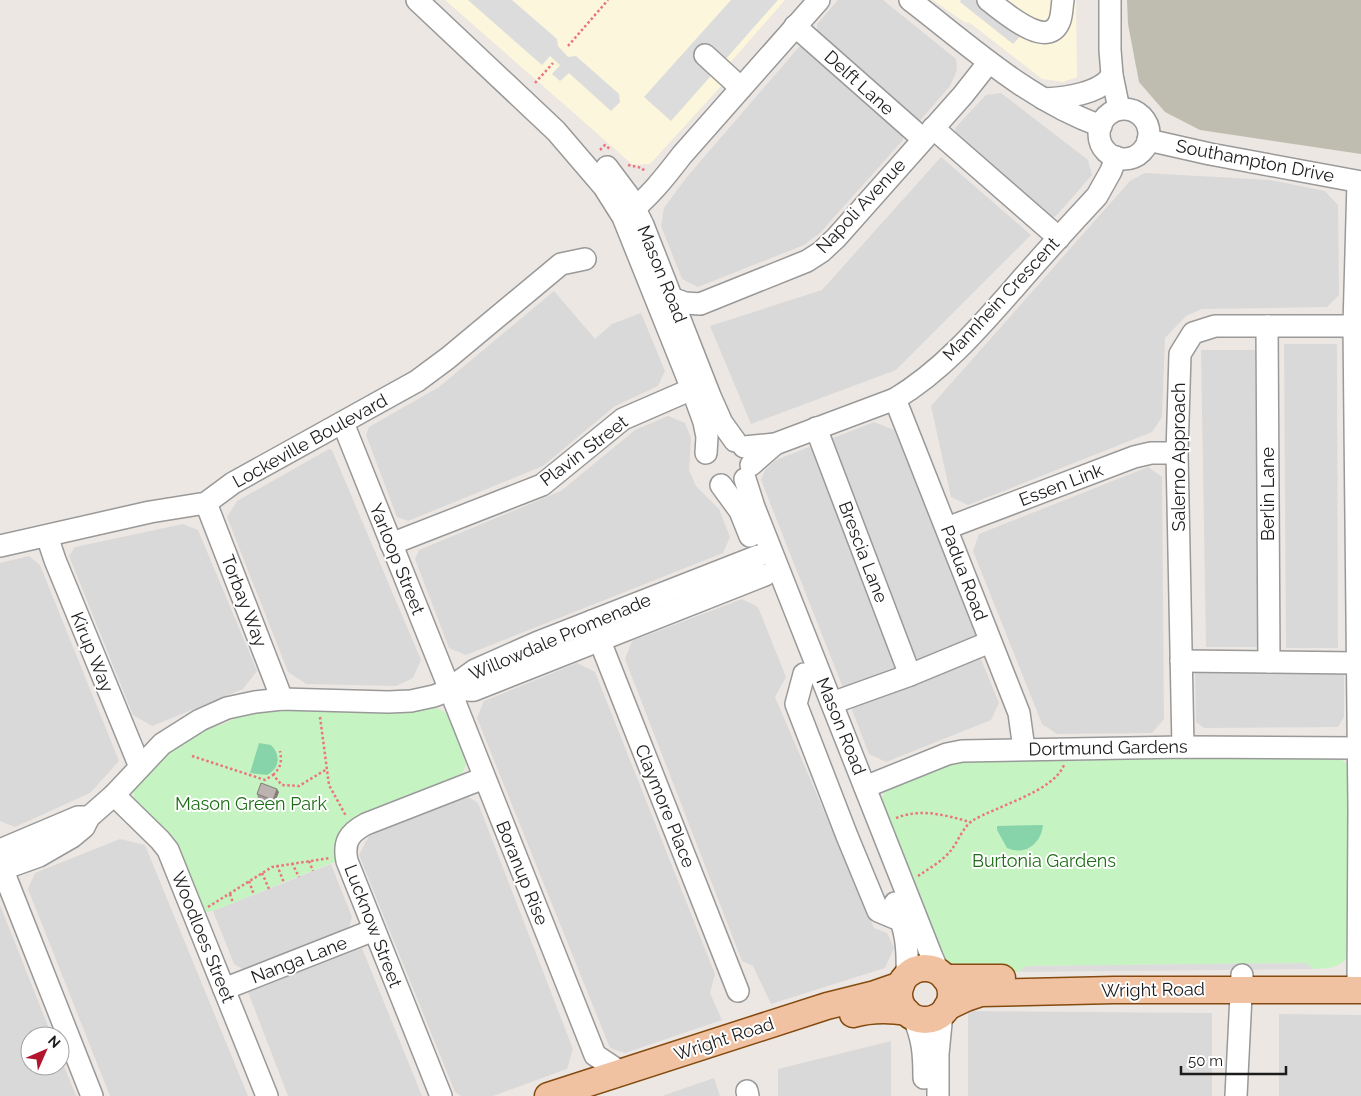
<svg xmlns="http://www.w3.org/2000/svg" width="1361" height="1096" font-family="Raleway,sans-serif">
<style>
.residential{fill:#dad9d9}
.education{fill:#fbf6dc}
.construction{fill:#bfbdaf}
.park{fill:#c6f3c2}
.pitch{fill:#88d4aa}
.parking{fill:#dcdcdc}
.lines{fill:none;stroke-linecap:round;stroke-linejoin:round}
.minor-casing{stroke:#999;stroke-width:24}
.major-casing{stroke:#844a0f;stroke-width:29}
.path{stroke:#eb757c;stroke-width:2.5;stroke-dasharray:2.5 2.5;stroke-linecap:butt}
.minor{stroke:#fff;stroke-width:21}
.major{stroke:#f1c2a2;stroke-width:26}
.wall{fill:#a29996}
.shaded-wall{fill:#847d7a}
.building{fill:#bcb2af;stroke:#847d7a}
.labels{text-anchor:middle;stroke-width:4;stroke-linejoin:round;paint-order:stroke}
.street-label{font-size:18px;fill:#1c1c1c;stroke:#fff}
.park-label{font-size:18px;fill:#1d6d16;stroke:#fff}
</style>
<rect width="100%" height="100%" fill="#ece7e2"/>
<g class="residential">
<path d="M838 0H883L956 59 957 70 950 86 917 124 818 35 817 24Z"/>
<path d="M808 46 903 130V140L820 233 804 245 698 287 682 279 661 226 664 208 686 178 799 47Z"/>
<path d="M1001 93 1088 160 1092 175 1056 216 1048 218 956 137 955 128 986 95Z"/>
<path d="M941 157 1031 235 896 370 751 424 710 326 822 290Z"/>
<path d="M1145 173 1270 180 1325 191 1338 205 1339 295 1327 307 1202 309 1186 316 1165 338 1162 417 1152 432 968 505 951 497 931 406 1130 181Z"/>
<path d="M554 291 595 339 612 324 641 313 665 371 658 386 615 406 543 466 408 521 397 517 366 435 369 427 439 387Z"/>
<path d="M1284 344H1337L1338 648H1286Z"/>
<path d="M1201 350H1255L1259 647H1206Z"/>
<path d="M668 416 685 423 691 438 689 470 696 486 719 509 730 537 723 553 466 655 449 648 415 559 419 550 561 491 635 430Z"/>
<path d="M874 422 894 430 978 637 927 659H918L911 652 830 447 833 438Z"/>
<path d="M809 447 818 452 899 668 845 693 761 480 765 470 776 460Z"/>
<path d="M329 449 332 450 421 660 413 678 396 686 306 684 288 672 227 517 237 501Z"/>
<path d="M1148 467 1162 477 1164 719 1152 733 1057 734 1042 724 973 551 979 534Z"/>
<path d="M183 524 198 530 257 671 243 689 152 726 133 715 69 556 75 547Z"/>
<path d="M29 556 40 565 119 761 90 793 15 827 0 821V563Z"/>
<path d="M742 599 758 607 786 677 775 697 874 928 887 933 894 948 885 968 771 1004 753 966 742 961 625 659 632 641Z"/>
<path d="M973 654 981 659 999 703 991 720 886 762 869 754 852 710 855 702Z"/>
<path d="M577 663 595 672 715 974 710 993 722 1020 625 1053 610 1048 477 718 484 701Z"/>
<path d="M1202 665 1344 670V717L1338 727 1204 728 1196 722 1195 672Z"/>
<path d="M467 796 478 803 573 1049 567 1069 493 1096H461L455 1092 359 855 369 836Z"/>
<path d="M120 839 145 845 248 1096H110L28 889 35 873Z"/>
<path d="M331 864 352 917 348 930 244 970 234 964 213 911Z"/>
<path d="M0 905 52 1036H30V1066H60V1056L76 1096H0Z"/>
<path d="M362 948 422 1096H288L248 992Z"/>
<path d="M968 1011 1212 1013V1096H968Z"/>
<path d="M1279 1014 1361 1015V1096H1279Z"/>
<path d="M891 1041V1096H778V1069Z"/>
<path d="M714 1078 720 1096H662Z"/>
</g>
<g class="education">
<path d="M445 0H785L728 65 722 85 650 164 633 165Z"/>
<path d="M933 0H1076L1077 77 1063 82 1042 79 970 23 964 22Z"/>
</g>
<path class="construction" d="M1127 0H1361V154L1200 130 1165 112 1139 82 1128 24Z"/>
<g class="park">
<path d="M435 707 448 714 467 761 463 772 450 782 395 803 339 860 213 911 206 912 199 909 134 802V786L140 774 200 727C212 730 233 723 239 712L250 708Z"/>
<path d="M1336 756 1346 763 1350 772 1348 957C1338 969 1327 968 1313 969L1305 963 1026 966 1019 972H990L947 965 887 827 881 799 887 788 955 759Z"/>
</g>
<g class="pitch">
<path d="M259 743 271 745C281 755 280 768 267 775L250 773Z"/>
<path d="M1043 825C1041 844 1025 856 1007 848L997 830V826Z"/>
</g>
<g class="parking">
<path d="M468 0H512L557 39 558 46 568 57 576 56 619 94 620 102 611 111 569 73 560 81 552 74 560 65 550 56 542 65Z"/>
<path d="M731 0H778L671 121 644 97Z"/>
<path d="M961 0H988L1028 28 1013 44 960 2Z"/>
<path d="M1306 963 1313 969 1019 972 1026 966Z"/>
</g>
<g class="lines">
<defs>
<g id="minor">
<path d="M417 0 556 131 604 187 623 217 692 389 704 422 707 437 706 453"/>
<path d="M910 0C970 46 1028 100 1101 126"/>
<path d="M988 0C1003 11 1049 53 1060 20 1062 14 1062 6 1063 0"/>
<path d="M1110 0V50L1112 75 1119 109"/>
<path d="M795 26 923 139"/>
<path d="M705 55 741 88"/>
<path d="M1044 99C1064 98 1101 94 1112 75"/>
<circle cx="1124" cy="134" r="25"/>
<path d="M933 128 1059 238"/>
<path d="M1148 140 1210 154 1361 182"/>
<path d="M607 167 628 195 643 225 710 396 722 423 735 441"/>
<path d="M625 216C648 199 665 177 682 155L819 0"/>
<path d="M671 298 685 303 700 304 807 261 821 252 836 238 963 95 989 62"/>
<path d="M1267 326 1269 662"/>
<path d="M895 399 1019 713 1024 749"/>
<path d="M343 423 450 690C457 688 466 691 474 690L765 575"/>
<path d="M816 428 910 675"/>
<path d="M744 447 775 444 895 399C942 371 979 328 1015 287 1042 256 1069 226 1097 196L1111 171 1116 157"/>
<path d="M751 465 775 444"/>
<path d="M745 479 754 507 932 957 939 973"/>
<path d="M721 485 740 511 750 536"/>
<path d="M206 503 282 699"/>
<path d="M947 528 1134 457 1151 453H1177"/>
<path d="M47 536 55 560 140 767"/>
<path d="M391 544 542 485 623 419 692 389"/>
<path d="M0 546 150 512 206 503 233 483 417 381 448 358 561 264 585 259"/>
<path d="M592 621 738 991"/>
<path d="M1181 661 1357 663"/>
<path d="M804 674 796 704 847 836 878 911 902 921"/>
<path d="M454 689 461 680 475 670 536 643 758 556"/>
<path d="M832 703 910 675 990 642"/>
<path d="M1183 747 1177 453 1180 354 1193 333 1215 326H1354"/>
<path d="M865 787 947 754 962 751 1183 747 1358 748"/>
<path d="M114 795 160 840 168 850 267 1096"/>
<path d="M0 850 78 817H89"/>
<path d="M0 863 92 1096"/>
<path d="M0 870 39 856 72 837 84 827 89 817 114 795 162 744 200 720 227 708 255 702 282 699 388 702 411 701 434 696 450 690 595 1055 622 1073"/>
<path d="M895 903C906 931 908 946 907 976"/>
<path d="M224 989 374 930"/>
<path d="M1358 990 1359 809 1354 326 1358 182"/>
<path d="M913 1016C923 1039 924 1054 924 1078"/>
<path d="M747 1091 748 1096"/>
<path d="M441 1096 347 861C343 842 349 833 366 824L484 778"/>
<path d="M938 1096V1054L942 1013"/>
<path d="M1236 1096 1242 975"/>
</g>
<g id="major">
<circle cx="925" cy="994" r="26"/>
<path d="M945 978H1002"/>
<path d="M947 1007 966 998 981 993 1114 990H1361"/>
<path d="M853 1014C871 1009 889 1009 907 1012"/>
<path d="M548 1096 827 1006 875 994 901 985"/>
</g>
</defs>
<use href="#minor" class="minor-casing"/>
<use href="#major" class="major-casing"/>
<g class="path">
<path d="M568 46 608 0"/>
<path d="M535 83 553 63"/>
<path d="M600 150 605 145 611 150"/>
<path d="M628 165 642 168 645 172"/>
<path d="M320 717 329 785 346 816"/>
<path d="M192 756 265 780 273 775 282 785 299 786 327 769"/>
<path d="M273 775C281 767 282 762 280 751"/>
<path d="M896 818C921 808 945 815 970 822"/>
<path d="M309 861 313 871"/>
<path d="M292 863 299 877"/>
<path d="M277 865 284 883"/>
<path d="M262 873 269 889"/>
<path d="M918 876C930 868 944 860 952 849 958 841 964 826 972 821 996 806 1053 792 1064 765"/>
<path d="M249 881 254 895"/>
<path d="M230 894 233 903"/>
<path d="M208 907 272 867 330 858"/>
</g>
<use href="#minor" class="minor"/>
<use href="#major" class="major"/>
</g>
<path class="wall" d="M279 792 274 804 258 798 257 794Z"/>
<path class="shaded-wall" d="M277 789 279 792 274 804 273 800Z"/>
<path class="building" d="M261 783 277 789 273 800 257 794Z"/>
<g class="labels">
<g class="street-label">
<text transform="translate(859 83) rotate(42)" y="6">Delft Lane</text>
<text transform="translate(1255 161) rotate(11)" y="6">Southampton Drive</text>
<text transform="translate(861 206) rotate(-47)" y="6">Napoli Avenue</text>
<text transform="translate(662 274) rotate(68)" y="6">Mason Road</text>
<text transform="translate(1001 299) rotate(-47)" y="6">Mannhein Crescent</text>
<text transform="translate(310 441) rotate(-29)" y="6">Lockeville Boulevard</text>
<text transform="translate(584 451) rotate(-37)" y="6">Plavin Street</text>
<text transform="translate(1179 457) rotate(-90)" y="6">Salerno Approach</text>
<text transform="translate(1061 485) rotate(-21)" y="6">Essen Link</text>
<text transform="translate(1268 494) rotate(-90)" y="6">Berlin Lane</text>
<text transform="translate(863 552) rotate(69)" y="6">Brescia Lane</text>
<text transform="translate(397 559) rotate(68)" y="6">Yarloop Street</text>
<text transform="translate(964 573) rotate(69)" y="6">Padua Road</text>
<text transform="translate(244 601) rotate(69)" y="6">Torbay Way</text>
<text transform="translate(560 637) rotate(-23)" y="6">Willowdale Promenade</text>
<text transform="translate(92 652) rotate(68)" y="6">Kirup Way</text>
<text transform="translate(841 726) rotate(68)" y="6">Mason Road</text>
<text transform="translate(1108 748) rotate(-1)" y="6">Dortmund Gardens</text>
<text transform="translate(665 806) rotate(68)" y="6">Claymore Place</text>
<text transform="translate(522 873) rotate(68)" y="6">Boranup Rise</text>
<text transform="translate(373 926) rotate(69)" y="6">Lucknow Street</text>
<text transform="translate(203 937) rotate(68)" y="6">Woodloes Street</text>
<text transform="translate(299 960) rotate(-21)" y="6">Nanga Lane</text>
<text transform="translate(1153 990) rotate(-1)" y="6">Wright Road</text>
<text transform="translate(724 1039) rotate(-18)" y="6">Wright Road</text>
</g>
<g class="park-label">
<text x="251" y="810">Mason Green Park</text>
<text x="1044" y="867">Burtonia Gardens</text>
</g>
</g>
<g transform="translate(45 1051) rotate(45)"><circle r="24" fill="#ffffff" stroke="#a4a4a4"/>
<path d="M0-4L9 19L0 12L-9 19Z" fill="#b3142e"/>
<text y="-8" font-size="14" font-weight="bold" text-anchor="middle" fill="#1c1c1c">N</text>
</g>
<path d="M1181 1066v8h105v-8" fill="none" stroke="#1c1c1c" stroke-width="2.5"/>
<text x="1188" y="1066" font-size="15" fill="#1c1c1c" stroke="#ffffff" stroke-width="4" paint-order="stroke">50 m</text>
</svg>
